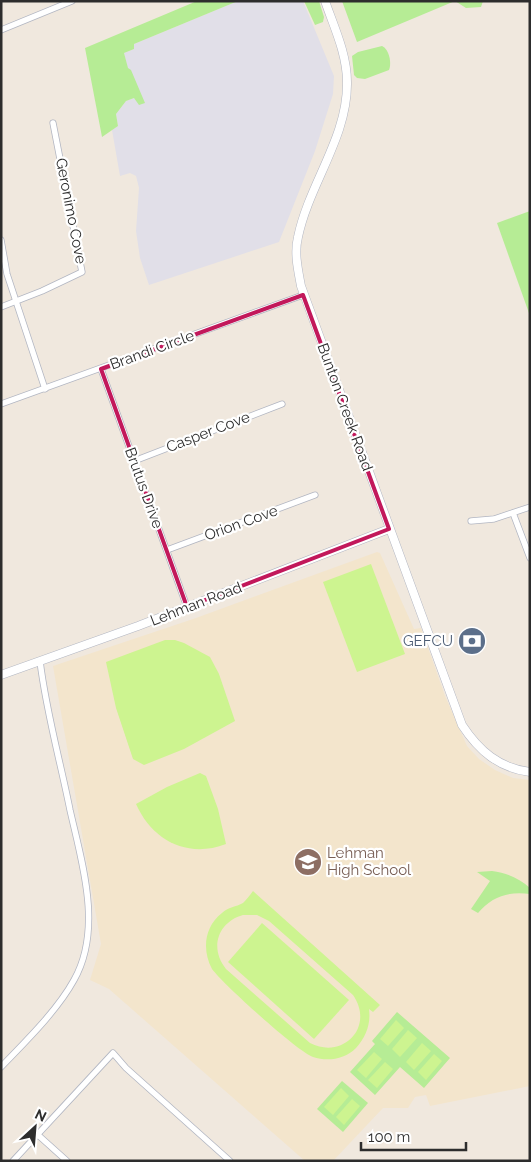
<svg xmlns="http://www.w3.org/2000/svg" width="531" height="1162" font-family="Raleway,sans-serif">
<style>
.industrial{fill:#e1dfe8}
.education{fill:#f3e5cc}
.green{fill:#b6ec95}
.pitch{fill:#cdf490;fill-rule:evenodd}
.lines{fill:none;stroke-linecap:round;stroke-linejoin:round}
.minor-casing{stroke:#b2b6c2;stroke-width:7}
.tertiary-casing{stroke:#b2b6c2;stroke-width:9}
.minor{stroke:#fff;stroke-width:5.5}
.tertiary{stroke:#fff;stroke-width:8}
.marked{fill:none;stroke:#c2185b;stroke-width:4;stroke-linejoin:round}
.labels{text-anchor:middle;stroke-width:4.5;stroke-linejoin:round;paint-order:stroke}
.street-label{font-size:15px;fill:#2d2d2d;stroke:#fff}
.service-label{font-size:15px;fill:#4e5e75;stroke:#fff;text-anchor:end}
.education-label{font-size:15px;fill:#785e54;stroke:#fff;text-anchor:start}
</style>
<rect width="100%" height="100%" fill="#f0e8de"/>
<path class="industrial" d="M238 1H303L334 76 333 94 315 151 279 242 149 285 140 258 136 231 139 188 136 176 130 173 120 176 112 130 118 126 116 114 126 101 134 98 124 53 134 49V44Z"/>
<path class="education" d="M377 552 380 553 414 629 421 628 445 696 467 746 479 759 495 770 513 778 530 780V1086L430 1106 426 1095 415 1097 408 1108H383L333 1161H305L109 989 90 980 101 944 53 666 196 618Z"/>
<g class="green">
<path d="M197 1H238L134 44V49L124 53 128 68 131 70 145 103 139 105 134 98 126 101 116 114 118 126 102 137 85 48Z"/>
<path d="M304 1H319L324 17 323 22 315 25Z"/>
<path d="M342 1H483L481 7 466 8 455 1 357 42Z"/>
<path d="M382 46C389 49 392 63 389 70L365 79 357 78 354 75 352 56 358 52Z"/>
<path d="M530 211V316L497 223Z"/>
<path d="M492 871C507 873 519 878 530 888V894C510 891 492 896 478 913L471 909 490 881 477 872Z"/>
<path d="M397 1012 450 1058 424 1088 400 1067 375 1095 350 1072 375 1044 372 1041Z"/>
<path d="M342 1081 368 1103 343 1132 317 1109Z"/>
</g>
<g class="pitch">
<path d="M371 564 405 654 357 672 323 582Z"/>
<path d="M165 640H175L184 643 210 657 219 674 235 721 184 749 144 765 133 759 116 708 106 662Z"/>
<path d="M200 773 206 776 218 809 226 844C187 859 152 840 136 804L167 787Z"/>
<path d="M253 891 380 1005 373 1012 369 1009C371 1024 366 1037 356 1048 345 1059 328 1062 313 1057 298 1052 223 984 212 969 202 950 204 927 222 913 228 907 236 907 243 903 246 900 250 895 253 891ZM243 915H257L269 921 353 995C375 1027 343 1060 310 1043L226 969C209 948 218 922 243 915Z"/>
<path d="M262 923 349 1000 314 1039 228 962Z"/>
<path d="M396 1020 404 1028 388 1046 380 1039Z"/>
<path d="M408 1030 417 1038 400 1057 392 1049Z"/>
<path d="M422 1043 431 1051 414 1070 406 1062Z"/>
<path d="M374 1052 382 1059 366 1078 357 1070Z"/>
<path d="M434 1054 442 1061 426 1080 418 1072Z"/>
<path d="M385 1062 393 1069 377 1088 368 1080Z"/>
<path d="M341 1088 349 1096 333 1115 324 1107Z"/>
<path d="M352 1099 360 1106 344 1125 336 1117Z"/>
</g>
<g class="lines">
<defs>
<g id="minor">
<path d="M1 30 72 1"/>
<path d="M1 240 7 274 45 389"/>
<path d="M1 307 42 291 82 272 53 123"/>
<path d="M101 369 187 607"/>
<path d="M1 404 303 295"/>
<path d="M134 461 282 404"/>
<path d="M513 513 530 558"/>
<path d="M471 521 494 519 530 507"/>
<path d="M167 550 315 495"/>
<path d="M1 1067C25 1042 57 1011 74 980 103 929 82 863 70 810 60 760 46 711 40 661"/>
<path d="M38 1135 67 1161"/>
<path d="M13 1161 113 1053 126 1068 230 1161"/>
</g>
<g id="tertiary">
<path d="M325 1C334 27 347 54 347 82 348 137 309 184 298 237 294 253 298 270 301 286L462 725C479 751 499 768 530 772"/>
<path d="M1 675 138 626 389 529"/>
</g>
</defs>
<use href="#minor" class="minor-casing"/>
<use href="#tertiary" class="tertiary-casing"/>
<use href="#minor" class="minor"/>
<use href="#tertiary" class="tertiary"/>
</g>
<path class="marked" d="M303 295 389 529 187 607 101 369Z"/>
<defs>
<symbol id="bank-disc" viewBox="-11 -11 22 22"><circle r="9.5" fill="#5c6f8a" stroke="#fff"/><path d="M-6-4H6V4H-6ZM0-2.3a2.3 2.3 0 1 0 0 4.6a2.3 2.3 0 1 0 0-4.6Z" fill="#fff"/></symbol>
<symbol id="school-disc" viewBox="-11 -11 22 22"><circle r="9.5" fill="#8d6e63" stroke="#fff"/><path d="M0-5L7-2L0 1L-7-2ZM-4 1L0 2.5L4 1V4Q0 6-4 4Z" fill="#fff"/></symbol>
</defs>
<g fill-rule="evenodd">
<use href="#bank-disc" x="456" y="625" width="32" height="32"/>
<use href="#school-disc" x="292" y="846" width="32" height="32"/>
</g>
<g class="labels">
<g class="street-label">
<text transform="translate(71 211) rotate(79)" y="5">Geronimo Cove</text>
<text transform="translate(152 350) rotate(-20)" y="5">Brandi Circle</text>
<text transform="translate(345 407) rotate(70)" y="5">Bunton Creek Road</text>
<text transform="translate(208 432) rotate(-21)" y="5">Casper Cove</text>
<text transform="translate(144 488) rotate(70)" y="5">Brutus Drive</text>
<text transform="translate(241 523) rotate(-20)" y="5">Orion Cove</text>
<text transform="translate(196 604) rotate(-21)" y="5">Lehman Road</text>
</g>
<g class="service-label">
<text x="453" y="646">GEFCU</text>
</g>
<g class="education-label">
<text x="327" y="858">Lehman<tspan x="327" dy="17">High School</tspan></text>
</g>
</g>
<rect width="531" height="1162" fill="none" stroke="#2d2d2d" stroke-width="5"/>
<g transform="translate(35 1127) rotate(26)" stroke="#ffffff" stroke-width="4" paint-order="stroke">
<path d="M0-4L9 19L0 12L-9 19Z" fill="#2d2d2d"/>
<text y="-8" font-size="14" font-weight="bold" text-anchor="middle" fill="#2d2d2d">N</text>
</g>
<path d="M361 1142v8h105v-8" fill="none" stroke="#2d2d2d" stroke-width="2.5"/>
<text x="368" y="1142" font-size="15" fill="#2d2d2d" stroke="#ffffff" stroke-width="4" paint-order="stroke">100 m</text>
</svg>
